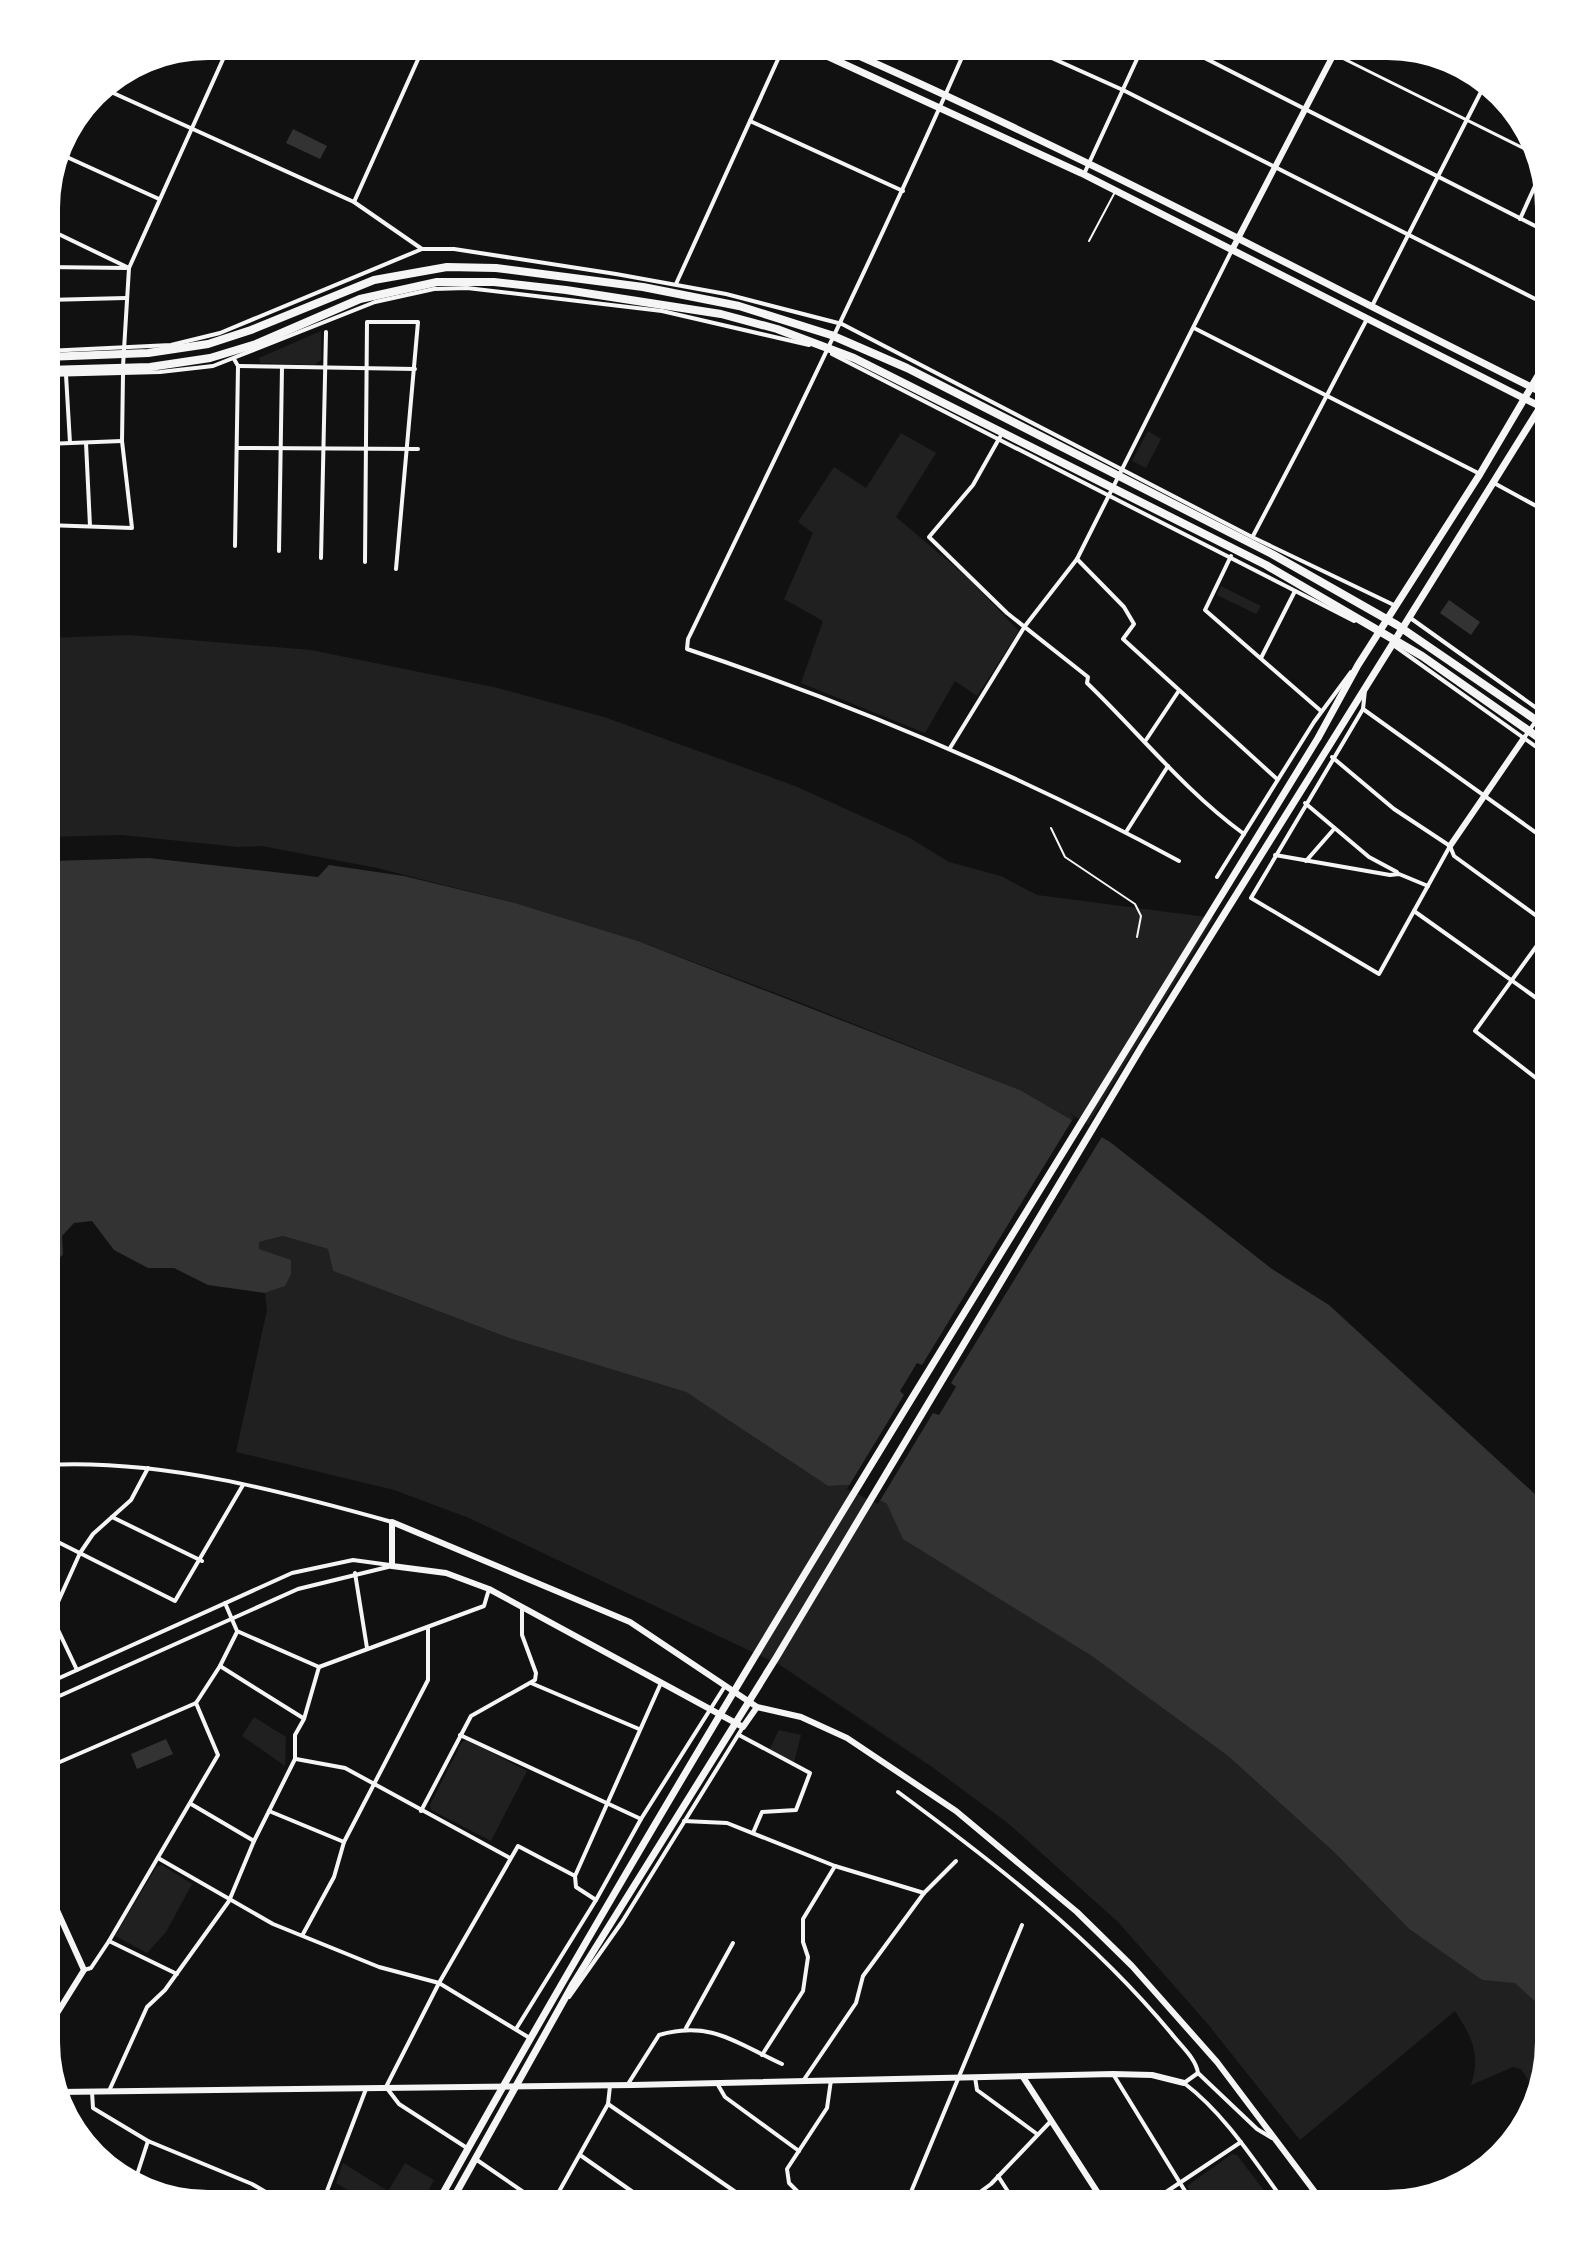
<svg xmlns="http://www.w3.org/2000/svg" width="1595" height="2250" font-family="'Archivo Narrow',sans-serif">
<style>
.green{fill:#202020}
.water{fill:#333}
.pier{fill:#111}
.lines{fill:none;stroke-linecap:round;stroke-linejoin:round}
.service{stroke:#f5f5f5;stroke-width:2}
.pedestrian{stroke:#f5f5f5;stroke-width:3}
.minor{stroke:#f5f5f5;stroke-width:4}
.tertiary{stroke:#f5f5f5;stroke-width:6}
.secondary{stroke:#f5f5f5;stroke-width:6}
.trunk{stroke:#f5f5f5;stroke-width:7}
.motorway{stroke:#f5f5f5;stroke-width:8}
</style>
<rect width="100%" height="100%" fill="#111"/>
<g class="green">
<path d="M321 331V360L314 365 260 363 259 358Z"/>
<path d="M1148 431 1161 439 1146 468 1132 461Z"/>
<path d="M901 433 936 453 896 517 968 578 1019 631 977 696 955 681 925 733 801 683 823 621 784 599 813 533 798 522 834 467 866 488Z"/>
<path d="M1221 586 1261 606 1256 614 1217 595Z"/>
<path d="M130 635 311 650 498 688 604 717 795 786 910 838 949 862 1001 876 1037 895 1214 918 1086 1128 1020 1090 791 999 638 941 515 903 377 868 262 846 238 847 122 835 46 837V638Z"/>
<path d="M283 1236 328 1249 333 1271 509 1338 686 1392 828 1486 848 1485 893 1507 1228 1756 1334 1852 1409 1929 1482 1980 1515 1982 1549 2014V2043L1536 2092 1521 2069 1513 2067 1471 2085C1481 2054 1472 2037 1455 2011L1300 2140 1207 2023 1118 1922 1009 1824 932 1767 780 1665 469 1518 394 1490 236 1452 267 1310 265 1293 285 1286 277 1258 259 1249V1242Z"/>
<path d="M254 1717 286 1737 285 1766 242 1736Z"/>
<path d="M779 1730 801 1735 794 1762 769 1750Z"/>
<path d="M467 1740 527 1771 491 1841 431 1810 430 1805 462 1742Z"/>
<path d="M162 1865 192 1884 166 1932 147 1953 115 1936 157 1866Z"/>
<path d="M1232 2154 1237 2155 1265 2192 1246 2204H1199L1187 2186Z"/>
<path d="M343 2163 388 2191 405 2163 434 2180 421 2204H372L336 2183Z"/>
</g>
<g class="water">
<path d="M293 129 327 146 320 159 286 143Z"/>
<path d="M1449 600 1480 622 1471 635 1440 613Z"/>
<path d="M149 858 318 877 329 865 404 876 515 903 638 941 1020 1090 1110 1142 1272 1269 1329 1305 1549 1507V2014L1515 1983 1482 1980 1409 1929 1334 1852 1228 1756 1092 1656 903 1539 887 1504 848 1485 828 1486 686 1392 509 1338 333 1271 328 1249 283 1236 259 1242V1249L291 1260V1274L285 1286 265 1293 208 1285 174 1268H148L114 1250 92 1221 74 1223 62 1236 63 1254 46 1276V865L53 861Z"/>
<path d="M166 1739 173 1754 137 1769 131 1754Z"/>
</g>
<path class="pier" d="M1069 1113 1109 1136 1103 1135 951 1383 956 1387 939 1415 933 1413 878 1504 847 1489 904 1395 900 1391 917 1363 922 1365 1074 1117Z"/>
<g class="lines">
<g class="service">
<path d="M1089 241 1115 192"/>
<path d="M1051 828 1065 857 1135 904 1141 916 1137 937"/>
</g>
<path class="pedestrian" d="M1318 46 1535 154"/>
<g class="minor">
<path d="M967 46C879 246 783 442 688 639L687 649C857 706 1021 775 1179 861"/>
<path d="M1025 46 1123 90 1549 306"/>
<path d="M1181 46 1549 233"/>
<path d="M100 87 354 202 422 249"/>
<path d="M750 121 903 191"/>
<path d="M58 153 159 199"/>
<path d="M1084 174 1143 46"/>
<path d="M354 202 424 46"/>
<path d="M1520 219 1540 175"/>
<path d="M46 228 129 268"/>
<path d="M46 267 126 268"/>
<path d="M676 284 784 46"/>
<path d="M46 300 126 298"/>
<path d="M1372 306 1485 84"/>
<path d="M1194 328 1480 474"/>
<path d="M46 351 171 345 220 333 422 249H454L616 274 726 294 842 324 1252 537 1396 606"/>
<path d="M832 354 1354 621"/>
<path d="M234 359 238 366 235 546"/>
<path d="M123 366 129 268 229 46"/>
<path d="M238 366 415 369"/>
<path d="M46 375 160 372 213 366 375 302 434 289 467 288 662 311 809 345"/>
<path d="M66 375 70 443"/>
<path d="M1000 437 973 485 929 537 1007 613 1088 677 1087 683C1139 733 1185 791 1244 834"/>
<path d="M86 443 90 526"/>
<path d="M46 444 122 441"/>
<path d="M237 448 418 449"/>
<path d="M1494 483 1549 513"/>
<path d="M46 525 132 528 122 441 123 375"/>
<path d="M1253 536 1367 319"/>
<path d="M279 551 282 367"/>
<path d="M1231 556 1205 610 1321 711"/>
<path d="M321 558 326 332"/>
<path d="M1077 559 1124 607 1134 624 1123 639 1277 779"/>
<path d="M365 562 367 322H418L396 569"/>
<path d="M1409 617 1549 717"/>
<path d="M1392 644 1549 756"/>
<path d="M1261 658 1295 591"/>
<path d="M1365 690 1363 709 1251 898 1379 974 1450 846"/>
<path d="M1363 709 1549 842"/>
<path d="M1524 738 1549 702"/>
<path d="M1146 740 1178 692"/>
<path d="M950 748 1025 626 1077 559 1232 250"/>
<path d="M1332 757 1394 809 1450 846 1454 856 1549 925"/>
<path d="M1305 803 1369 857 1397 872"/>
<path d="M1126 832 1168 766"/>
<path d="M1275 855 1390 875 1399 874 1428 886"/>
<path d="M1306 861 1334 829"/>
<path d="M1217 877 1314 722 1351 672"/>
<path d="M1414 911 1549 1007"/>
<path d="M1549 1088 1475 1031 1549 929"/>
<path d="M46 1465C162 1459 281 1491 392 1522"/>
<path d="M112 1517 202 1561"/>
<path d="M46 1536 175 1601 243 1485"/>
<path d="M355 1573 367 1648"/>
<path d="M46 1596 58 1602"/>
<path d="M225 1603 237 1631 319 1667 484 1606 489 1589"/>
<path d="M51 1615 77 1670"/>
<path d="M46 1618 58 1602 80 1553 93 1534 131 1500 148 1468"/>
<path d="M220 1666 303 1718"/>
<path d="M531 1683 639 1729"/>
<path d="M46 1684 292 1573 353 1560 390 1565"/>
<path d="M46 1702 298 1589 392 1566"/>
<path d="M460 1735 641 1819"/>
<path d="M739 1735 810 1773 796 1810 762 1812 753 1833"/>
<path d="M296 1759 345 1768 510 1858"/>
<path d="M46 1768 196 1703 220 1666 237 1632"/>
<path d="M898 1792C996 1864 1093 1939 1171 2033 1180 2045 1196 2058 1198 2073L1257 2129 1272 2138"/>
<path d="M191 1804 254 1841"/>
<path d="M269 1811 344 1842"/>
<path d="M421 1811 471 1716 535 1680 536 1673 522 1635V1609"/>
<path d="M684 1821 727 1823 835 1866 924 1893 863 1976 856 2003 803 2081"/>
<path d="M158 1858 273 1924 379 1967 439 1983 528 2037"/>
<path d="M924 1893 956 1861"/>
<path d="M596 1900 576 1887 575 1876 661 1683"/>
<path d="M303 1934 334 1877 344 1842 428 1680V1627"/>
<path d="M109 1941 177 1974"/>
<path d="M84 1970 91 1968 109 1941 218 1755 196 1703"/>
<path d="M569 1997 622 1922 743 1727"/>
<path d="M46 2013 54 2017"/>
<path d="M686 2028 733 1943"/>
<path d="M516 2029 596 1900 641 1819 725 1686"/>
<path d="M762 2055 803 1991 808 1957 803 1942V1919L835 1866"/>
<path d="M1198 2073 1184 2083C1226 2115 1255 2162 1286 2204"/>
<path d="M1113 2074 1193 2204"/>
<path d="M975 2077 977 2090 1037 2134"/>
<path d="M628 2084 659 2035C711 2020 736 2043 782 2064"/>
<path d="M718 2085 725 2097 799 2151"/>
<path d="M109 2091 147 2007 165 1990 229 1901 254 1841 295 1759V1735L304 1719 319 1667"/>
<path d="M92 2092 93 2108 148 2141 252 2184 286 2204"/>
<path d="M608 2104 753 2204"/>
<path d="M467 2148 399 2104 386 2087 439 1983 518 1846 575 1876"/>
<path d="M580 2155 650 2204"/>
<path d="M477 2160 541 2204"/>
<path d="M998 2176 1016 2204"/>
<path d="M134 2184 148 2141"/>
<path d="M322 2204 366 2089"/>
<path d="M552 2204 608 2104 610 2086"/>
<path d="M810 2204 789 2183 787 2169 827 2108 831 2080"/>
<path d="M906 2204 1022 1925"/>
<path d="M975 2204 976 2195 991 2184 1050 2122"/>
<path d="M1148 2204 1241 2142"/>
</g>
<g class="tertiary">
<path d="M1450 846 1524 738"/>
<path d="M757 1707 743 1727 489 1589 446 1573 392 1566V1522L630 1622 757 1707 801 1717 847 1738 956 1811 1077 1912 1132 1966 1217 2062 1324 2204"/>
<path d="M46 2031 84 1970 46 1886"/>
<path d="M1023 2077 1105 2204"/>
<path d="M59 2092 633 2085 1113 2074 1152 2075 1184 2083"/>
</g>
<path class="secondary" d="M1232 250 1338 46"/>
<g class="trunk">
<path d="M805 46 1081 173 1549 411"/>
<path d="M836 46C1079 152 1312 278 1549 396"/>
<path d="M437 2204C714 1706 1021 1224 1318 738L1358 665 1480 474 1549 357"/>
<path d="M450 2204 573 1984 776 1658 1142 1046 1549 393"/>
</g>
<g class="motorway">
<path d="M46 357 148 353 208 344 251 330 374 280 447 267 496 268 643 287 739 306 831 335 907 368 1272 554 1397 625 1549 729"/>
<path d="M46 370 150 367 210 358 256 344 360 299 437 282H494L566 290 721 314 777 329 854 358 1266 565 1422 656 1549 745"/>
</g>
</g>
<path d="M0 0H1595V2250H0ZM208 60H1387A148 148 0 0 1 1535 208V2042A148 148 0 0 1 1387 2190H208A148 148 0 0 1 60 2042V208A148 148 0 0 1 208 60Z" fill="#fff" fill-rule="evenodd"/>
</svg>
